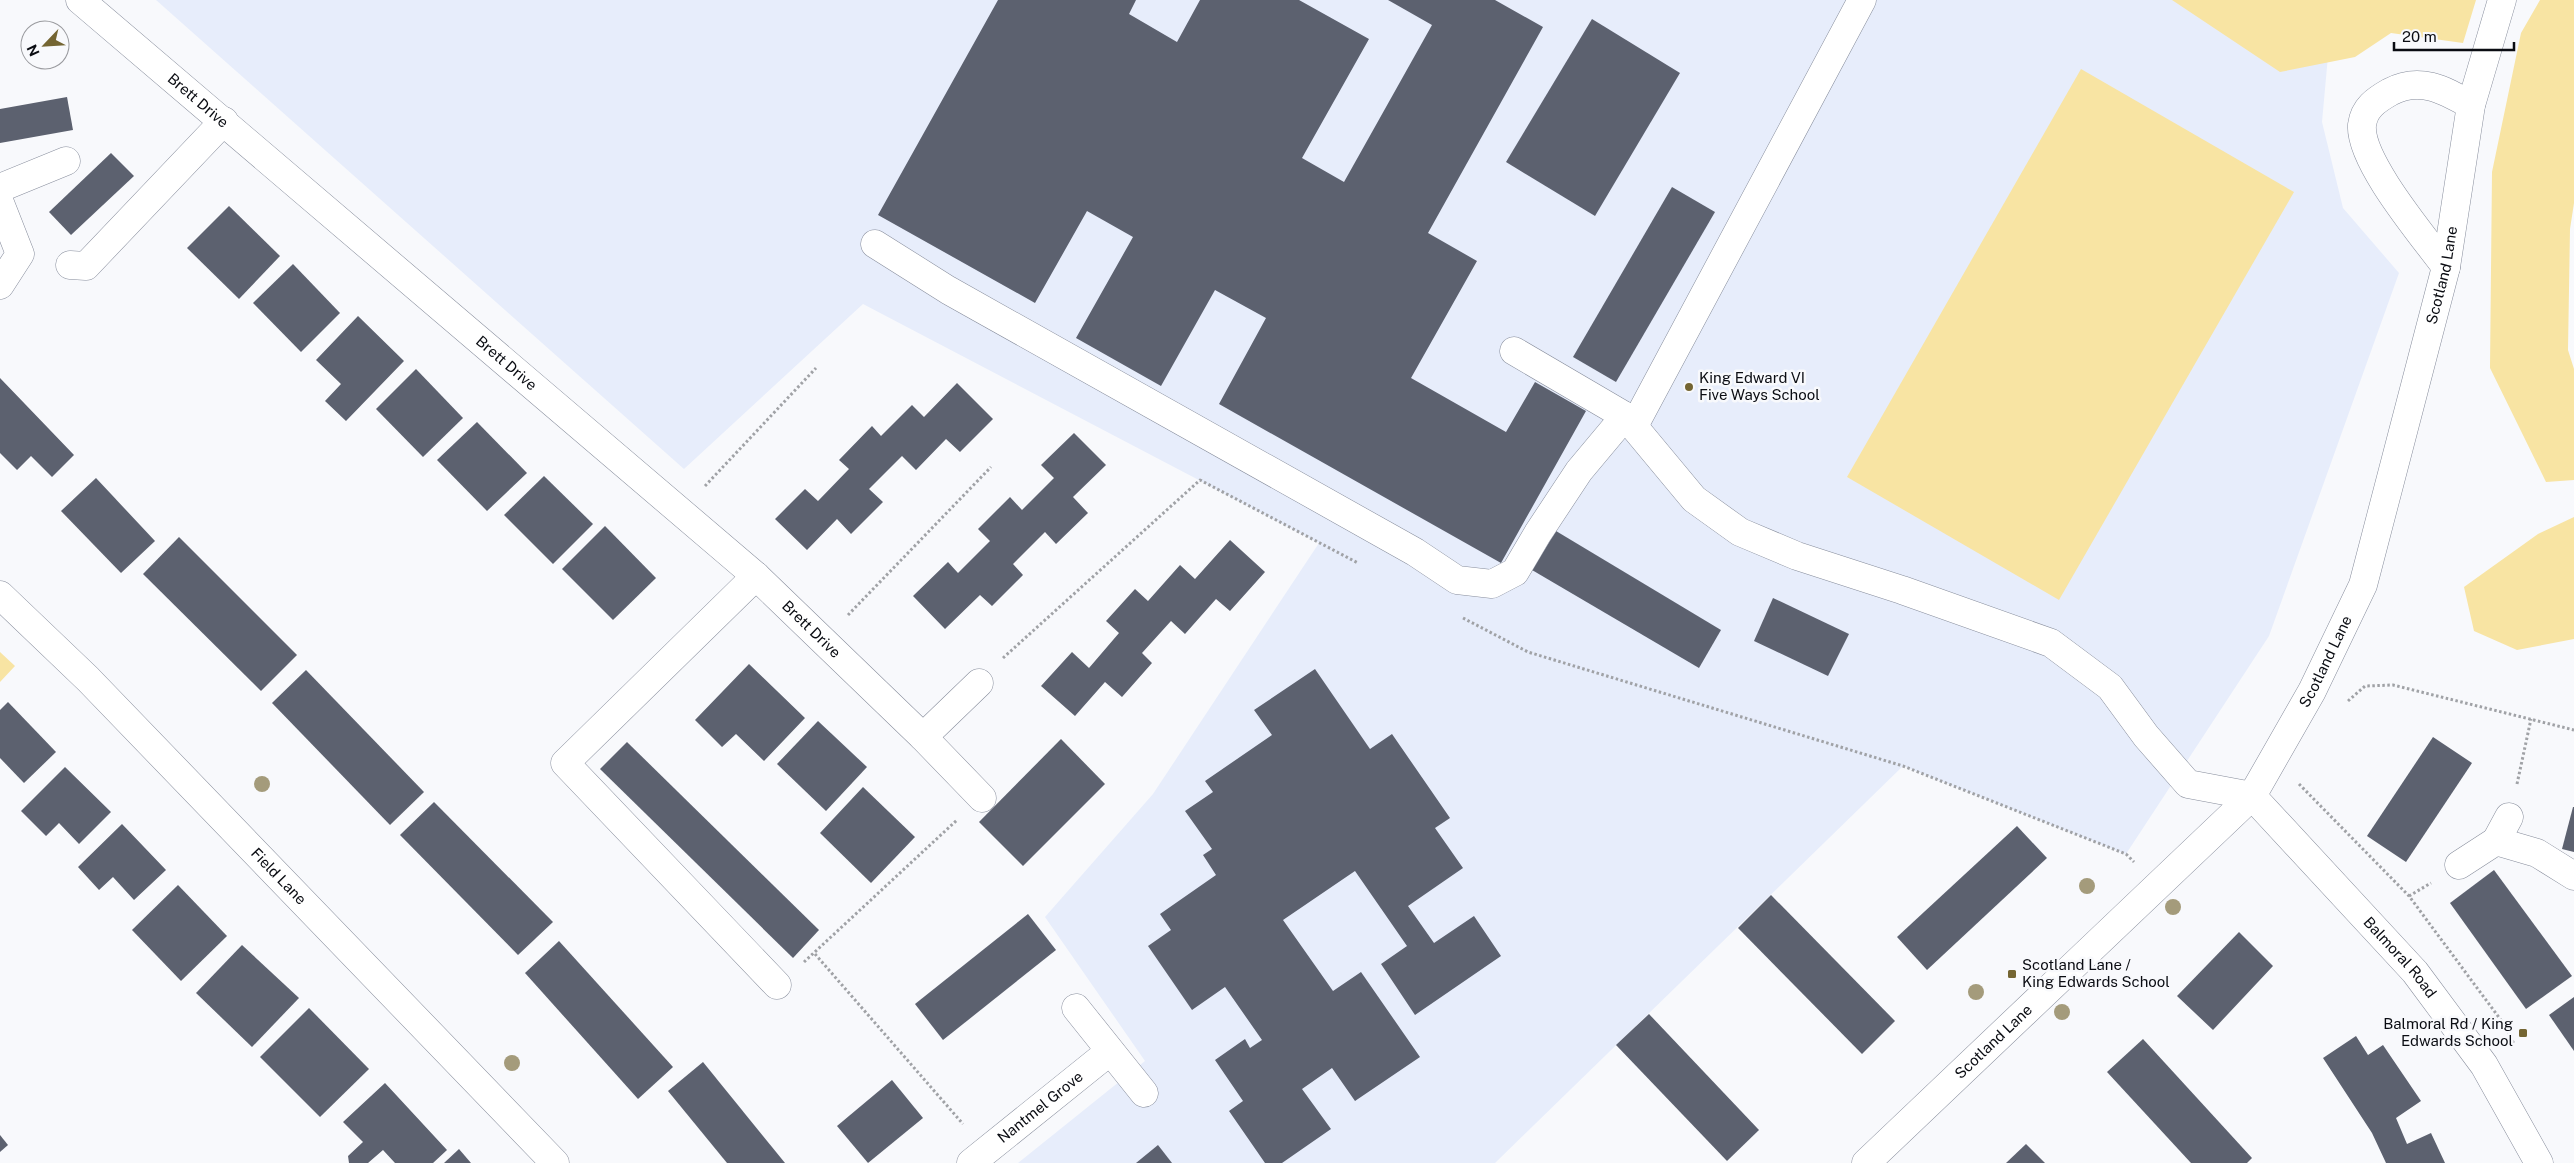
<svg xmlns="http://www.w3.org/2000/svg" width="2574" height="1163" font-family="'Public Sans',sans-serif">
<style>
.built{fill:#e7edfb}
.green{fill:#f8e4a3}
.building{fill:#5c616f}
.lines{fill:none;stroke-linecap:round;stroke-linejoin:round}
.minor-casing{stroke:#878d9c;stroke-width:29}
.path{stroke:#a0a2a6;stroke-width:3;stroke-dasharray:2.5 2.5;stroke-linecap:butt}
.minor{stroke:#fff;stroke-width:28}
.tree{fill:#a49b7b}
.poi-dot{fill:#746532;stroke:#f8f9fc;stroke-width:2}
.labels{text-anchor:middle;stroke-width:5;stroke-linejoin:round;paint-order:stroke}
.street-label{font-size:15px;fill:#0a0c12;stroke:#f8f9fc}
.poi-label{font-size:15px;fill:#0a0c12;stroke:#f8f9fc;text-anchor:start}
</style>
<rect width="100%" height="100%" fill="#f8f9fc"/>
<path class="built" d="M156 0H2275L2330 34 2322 122 2343 208 2399 273 2269 636 2126 854 1903 766 1495 1163H1018L1145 1061 1045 917 1153 794 1319 543 863 304 684 469Z"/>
<g class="green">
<path d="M2172 0H2476L2463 43 2391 33 2355 57 2280 72Z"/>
<path d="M2540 0H2574V203L2570 229 2568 350 2574 369V480L2546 482 2490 368 2492 172 2521 33Z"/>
<path d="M2081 69 2294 192 2059 600 1847 477Z"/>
<path d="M2574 517V639L2517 650 2474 631 2464 587 2538 534Z"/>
<path d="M0 652 15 666 0 682Z"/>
</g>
<g class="building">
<path d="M998 0H1136L1129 14 1177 42 1200 0H1299L1369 39 1302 158 1344 182 1432 25 1388 0H1495L1543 27 1428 233 1477 261 1411 378 1506 432 1535 382 1586 411 1501 563 1219 404 1266 318 1215 290 1161 386 1076 338 1133 237 1087 211 1035 303 878 215Z"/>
<path d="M1592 19 1680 73 1595 216 1506 162Z"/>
<path d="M67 97 73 130 0 143V109Z"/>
<path d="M111 153 134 176 71 235 49 212Z"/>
<path d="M1672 187 1715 212 1616 382 1573 357Z"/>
<path d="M229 206 280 256 239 299 187 248Z"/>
<path d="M293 264 340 313 301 352 253 303Z"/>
<path d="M358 316 404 361 346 421 325 401 341 384 316 360Z"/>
<path d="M416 369 463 418 423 457 376 409Z"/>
<path d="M0 378 74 455 52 477 31 456 17 470 0 453Z"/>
<path d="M957 383 993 419 960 452 946 439 916 470 902 456 869 489 883 502 851 534 837 519 807 550 775 519 805 489 818 501 849 469 839 460 872 426 881 436 912 405 924 417Z"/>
<path d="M477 422 527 473 487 511 437 460Z"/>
<path d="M1074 433 1106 465 1073 497 1088 513 1056 544 1045 532 1013 564 1023 575 992 606 980 595 945 629 913 596 948 562 958 573 990 541 978 529 1010 497 1022 510 1054 478 1041 465Z"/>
<path d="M544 476 593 524 553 564 504 515Z"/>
<path d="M96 478 155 541 121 573 61 511Z"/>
<path d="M605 526 656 578 613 620 562 569Z"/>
<path d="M1556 531 1721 630 1699 668 1532 570Z"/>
<path d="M179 537 297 655 261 691 143 574Z"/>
<path d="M1230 540 1265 572 1230 611 1216 599 1185 634 1171 621 1142 653 1152 663 1122 697 1105 682 1075 716 1041 686 1072 652 1089 668 1119 633 1106 621 1135 589 1148 601 1180 565 1195 579Z"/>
<path d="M1773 598 1849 634 1828 676 1754 641Z"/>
<path d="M749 664 805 718 764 761 736 734 722 747 695 720Z"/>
<path d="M1315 669 1370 749 1392 734 1450 818 1435 828 1463 868 1408 906 1434 943 1474 916 1501 956 1415 1015 1381 964 1407 946 1355 871 1283 920 1333 991 1361 972 1420 1057 1355 1101 1332 1068 1302 1089 1331 1129 1282 1163H1265L1229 1111 1243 1101 1215 1060 1245 1039 1250 1048 1262 1040 1225 987 1192 1010 1148 946 1171 930 1160 914 1216 875 1203 855 1212 849 1185 811 1213 792 1205 781 1272 735 1254 710Z"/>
<path d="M306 670 424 792 390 825 272 703Z"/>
<path d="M8 702 56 752 24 783 0 758V710Z"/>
<path d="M818 721 867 767 826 811 777 764Z"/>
<path d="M2433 737 2472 763 2406 862 2367 836Z"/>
<path d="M1061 739 1105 784 1023 866 979 822Z"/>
<path d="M627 742 819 930 793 958 600 769Z"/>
<path d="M65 767 111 812 79 844 59 823 46 836 21 811Z"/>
<path d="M863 787 915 837 871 883 820 833Z"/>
<path d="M434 802 553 922 518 955 400 835Z"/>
<path d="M2573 807H2574V852L2562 849Z"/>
<path d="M122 824 166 870 134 900 113 877 99 890 78 867Z"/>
<path d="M2017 826 2047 858 1927 970 1897 937Z"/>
<path d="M2494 870 2572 976 2526 1009 2450 903Z"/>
<path d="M178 885 227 936 181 981 132 930Z"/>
<path d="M1771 895 1895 1021 1862 1054 1738 928Z"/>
<path d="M1028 914 1056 950 943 1040 915 1004Z"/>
<path d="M2239 932 2273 966 2213 1030 2177 996Z"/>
<path d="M559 941 673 1067 638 1099 525 973Z"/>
<path d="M242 945 299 998 252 1047 196 993Z"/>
<path d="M2574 997V1051L2549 1015Z"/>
<path d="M309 1008 369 1069 320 1117 260 1057Z"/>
<path d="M1649 1014 1759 1130 1727 1161 1616 1045Z"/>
<path d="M2356 1036 2368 1055 2383 1045 2421 1101 2396 1118 2407 1144 2431 1133 2445 1163H2386L2372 1133 2323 1058Z"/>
<path d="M2143 1039 2252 1158 2247 1163H2191L2107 1072Z"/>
<path d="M703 1062 785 1163H727L668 1091Z"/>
<path d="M892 1080 923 1118 868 1163 837 1126Z"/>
<path d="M385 1083 447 1150 433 1163H395L383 1150 368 1163H349L348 1156 363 1142 343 1122Z"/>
<path d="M0 1135 8 1145 0 1152Z"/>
<path d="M2026 1144 2045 1163H2006Z"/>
<path d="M1158 1145 1172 1163H1136Z"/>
<path d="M459 1149 471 1163H444Z"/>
</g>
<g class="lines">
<defs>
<g id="minor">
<path id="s1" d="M80 0 756 576 923 737 979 683"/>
<path d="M0 188 66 161"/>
<path d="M0 203 20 254 0 285"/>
<path d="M875 244 948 290 1415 552 1457 580 1492 584 1515 572 1538 533 1579 471 1625 416"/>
<path d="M70 265 86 266 224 121"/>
<path d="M2446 267C2424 237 2359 161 2362 125 2364 108 2376 100 2390 92 2420 76 2444 90 2471 105"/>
<path d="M1514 351 1625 416 1694 499 1740 532 1797 556 1902 590 2051 643 2110 687 2146 736 2188 784 2252 796"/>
<path d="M1634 426 1862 0"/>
<path d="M756 576 565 763 777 985"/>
<path id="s2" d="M0 595 88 679 555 1163"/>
<path d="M923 737 982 798"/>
<path id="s3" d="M2252 796 2415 972 2484 1065 2539 1163"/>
<path d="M2496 841 2509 817"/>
<path d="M2459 865 2496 841 2537 853 2574 876"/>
<path d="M1076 1008 1144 1093"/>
<path id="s4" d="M971 1163 1109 1052"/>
<path id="s5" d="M1866 1163 2252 796 2312 691 2363 585 2446 267 2471 105 2502 0"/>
</g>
</defs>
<use href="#minor" class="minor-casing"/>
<g class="path">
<path d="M705 486 816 368"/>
<path d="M848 615 991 467"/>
<path d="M1463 618 1528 652 1903 766 2126 854 2134 862"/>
<path d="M1003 658 1200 480 1358 563"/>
<path d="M2348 701 2365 686 2393 685 2574 730"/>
<path d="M2299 784 2409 896 2506 1027 2514 1044"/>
<path d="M2517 784 2531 719"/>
<path d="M2409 896 2431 883"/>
<path d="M815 954 963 1124"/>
<path d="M804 962 957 820"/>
</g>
<use href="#minor" class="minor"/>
</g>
<g class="tree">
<circle cx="262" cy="784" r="8"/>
<circle cx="2087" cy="886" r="8"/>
<circle cx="2173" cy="907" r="8"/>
<circle cx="1976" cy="992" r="8"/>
<circle cx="2062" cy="1012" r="8"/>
<circle cx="512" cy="1063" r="8"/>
</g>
<g class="poi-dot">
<circle cx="1689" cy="387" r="5"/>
<rect x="2007" y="969" width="10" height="10" rx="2.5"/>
<rect x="2518" y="1028" width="10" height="10" rx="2.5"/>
</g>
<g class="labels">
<g class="street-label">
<text dy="5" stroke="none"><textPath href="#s1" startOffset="155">Brett Drive</textPath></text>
<text dy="5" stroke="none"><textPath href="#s5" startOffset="1091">Scotland Lane</textPath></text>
<text dy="5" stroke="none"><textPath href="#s1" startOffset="560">Brett Drive</textPath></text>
<text dy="5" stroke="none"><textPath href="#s1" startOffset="965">Brett Drive</textPath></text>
<text dy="5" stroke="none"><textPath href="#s5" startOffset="686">Scotland Lane</textPath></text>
<text dy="5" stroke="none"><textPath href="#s2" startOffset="396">Field Lane</textPath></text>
<text dy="5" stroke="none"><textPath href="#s3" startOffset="219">Balmoral Road</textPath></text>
<text dy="5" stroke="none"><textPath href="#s5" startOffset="176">Scotland Lane</textPath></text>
<text dy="5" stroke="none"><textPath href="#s4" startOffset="89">Nantmel Grove</textPath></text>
</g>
<g class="poi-label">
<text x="1699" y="383">King Edward VI<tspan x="1699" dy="17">Five Ways School</tspan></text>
<text x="2022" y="970">Scotland Lane /<tspan x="2022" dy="17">King Edwards School</tspan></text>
<text x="2513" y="1029" text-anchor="end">Balmoral Rd / King<tspan x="2513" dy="17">Edwards School</tspan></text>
</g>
</g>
<g transform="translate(45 45) rotate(245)"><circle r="24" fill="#f8f9fc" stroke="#999a9e"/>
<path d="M0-4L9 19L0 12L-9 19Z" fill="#746532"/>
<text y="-8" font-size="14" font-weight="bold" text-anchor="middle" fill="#0a0c12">N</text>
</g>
<path d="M2394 42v8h120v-8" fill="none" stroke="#0a0c12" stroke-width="2.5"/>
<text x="2402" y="42" font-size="15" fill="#0a0c12" stroke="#f8f9fc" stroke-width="4" paint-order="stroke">20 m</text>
</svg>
